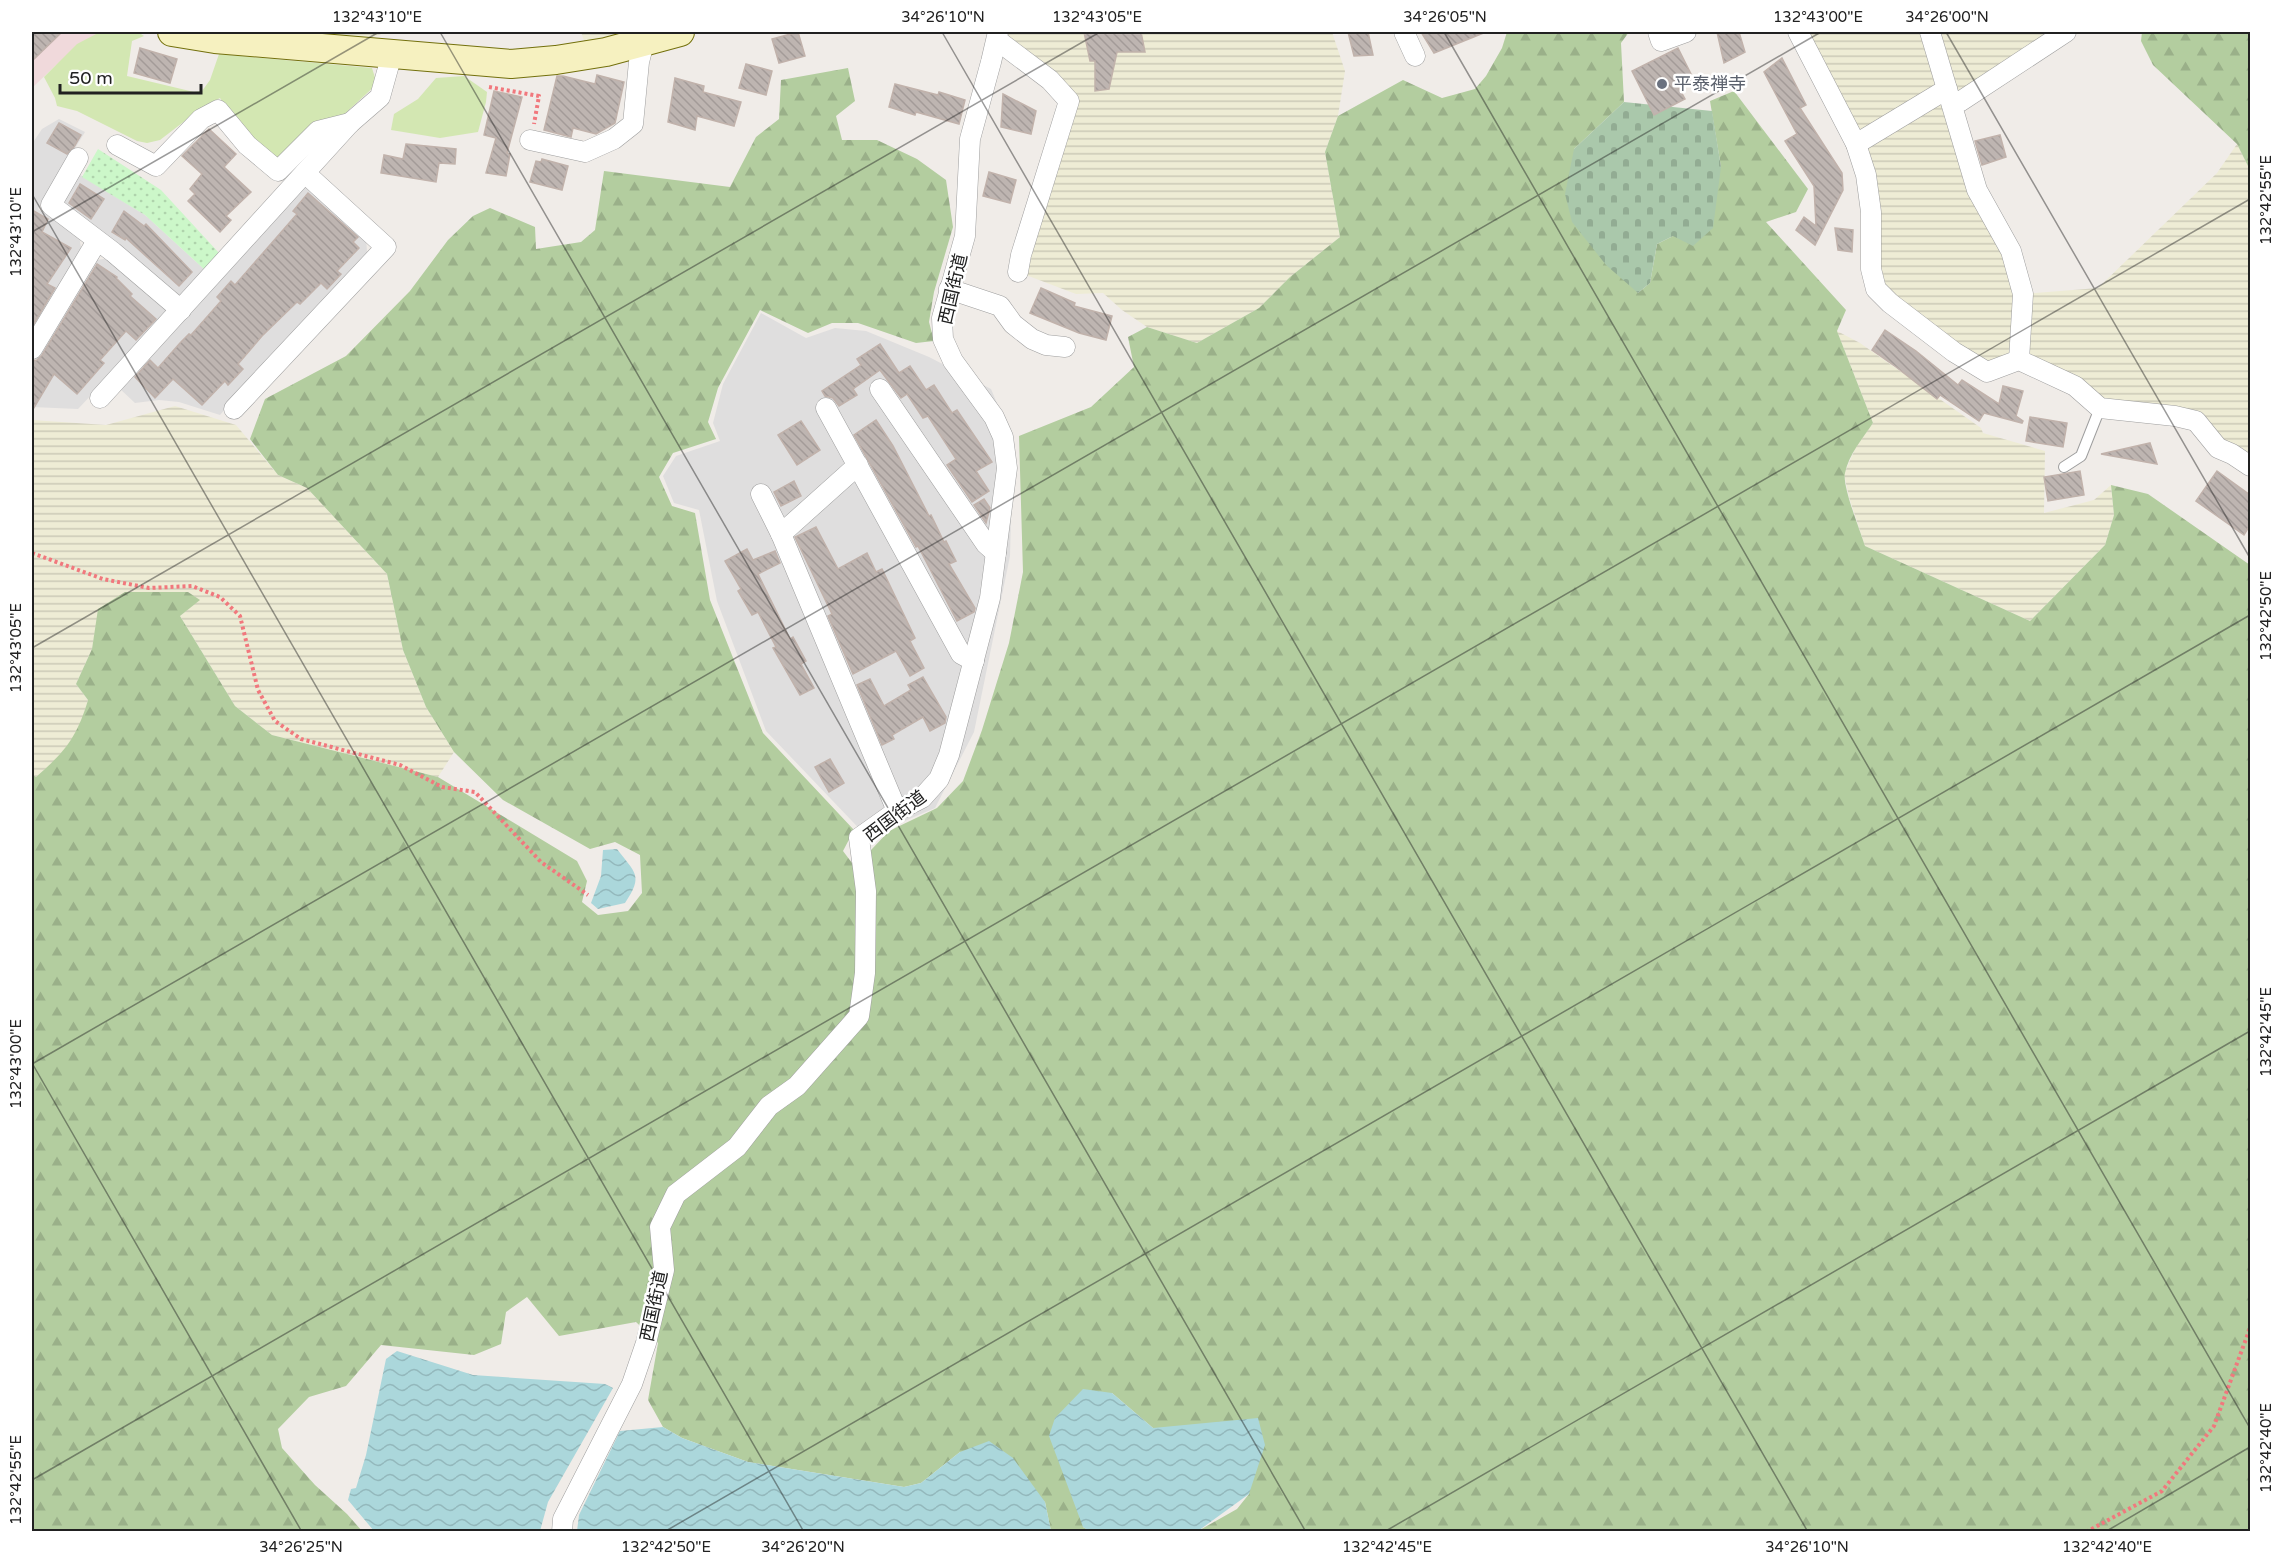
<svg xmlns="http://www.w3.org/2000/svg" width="2282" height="1563" font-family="'Varela Round','Noto Sans JP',sans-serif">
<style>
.residential{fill:#dfdede}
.commercial{fill:#f0d9db}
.farmland{fill:url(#farmland-rules)}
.grass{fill:#d3e7b2}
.forest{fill:url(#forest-firs)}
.cemetery{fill:url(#cemetery-stones)}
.park{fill:url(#park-dots)}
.water{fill:url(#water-waves)}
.building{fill:url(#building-back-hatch);stroke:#c1b2ab;stroke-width:1.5}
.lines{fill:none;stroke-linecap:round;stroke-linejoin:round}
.lane-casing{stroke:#9e9e9e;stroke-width:12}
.street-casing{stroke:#9e9e9e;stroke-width:21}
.secondary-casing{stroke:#73700c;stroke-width:30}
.path{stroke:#f1787d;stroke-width:4;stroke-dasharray:3 3;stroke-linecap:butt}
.lane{stroke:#fff;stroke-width:10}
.street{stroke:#fff;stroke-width:20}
.secondary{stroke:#f6f1c0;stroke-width:28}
.ticks{fill:none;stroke:#212121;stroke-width:1.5;stroke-opacity:0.45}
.worship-dot{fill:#6b7280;stroke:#fff;stroke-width:2}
.labels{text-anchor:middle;stroke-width:5;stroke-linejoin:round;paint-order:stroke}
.worship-label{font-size:18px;fill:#5b616d;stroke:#fff;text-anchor:start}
.street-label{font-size:18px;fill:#212121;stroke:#fff}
.neatline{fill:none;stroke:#212121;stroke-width:2}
.ticks-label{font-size:15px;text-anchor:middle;fill:#212121}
</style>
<defs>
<pattern id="farmland-rules" width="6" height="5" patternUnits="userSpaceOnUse" patternTransform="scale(1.5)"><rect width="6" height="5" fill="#eeecd5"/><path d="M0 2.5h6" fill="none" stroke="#cccab7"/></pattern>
<pattern id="forest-firs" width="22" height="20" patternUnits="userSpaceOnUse" patternTransform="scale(1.5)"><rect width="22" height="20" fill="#b3cd9f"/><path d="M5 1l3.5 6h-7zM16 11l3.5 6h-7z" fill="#9ab089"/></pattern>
<pattern id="cemetery-stones" width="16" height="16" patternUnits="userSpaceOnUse" patternTransform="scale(1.5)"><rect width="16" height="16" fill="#aac8ab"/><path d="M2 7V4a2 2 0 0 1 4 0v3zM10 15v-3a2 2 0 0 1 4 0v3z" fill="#92ac93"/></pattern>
<pattern id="park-dots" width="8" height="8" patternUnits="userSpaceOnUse" patternTransform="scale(1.5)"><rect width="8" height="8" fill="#ccf7c9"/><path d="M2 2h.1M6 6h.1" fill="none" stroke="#afd3ac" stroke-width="1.8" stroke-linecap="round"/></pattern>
<pattern id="water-waves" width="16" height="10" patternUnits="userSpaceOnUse" patternTransform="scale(1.5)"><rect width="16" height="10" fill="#abd7db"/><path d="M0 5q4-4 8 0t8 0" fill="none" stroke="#93b8bc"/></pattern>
<pattern id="building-back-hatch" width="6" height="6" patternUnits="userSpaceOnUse" patternTransform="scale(1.5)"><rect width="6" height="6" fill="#beb5b1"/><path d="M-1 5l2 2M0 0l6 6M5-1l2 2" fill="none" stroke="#a39b98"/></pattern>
</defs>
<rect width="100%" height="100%" fill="#f0ece8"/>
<g class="residential">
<path d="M59 119 85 132 38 209 79 236 82 253 32 337V144L42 129Z"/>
<path d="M77 173 145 215 205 270 182 297 122 248 65 210 62 196Z"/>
<path d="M305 183 366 236 367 253 220 415 179 402 159 400 135 403 119 388Z"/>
<path d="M113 258 172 309 78 409 32 407V367L95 260Z"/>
<path d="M761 313 806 338 835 328 866 331 929 357 991 389 1013 441 1010 556 974 732 935 808 886 829 873 843 766 731 717 601 699 510 674 503 663 476 676 456 720 441 713 423 723 384Z"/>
</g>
<path class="commercial" d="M32 32H100L56 65 32 88Z"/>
<g class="farmland">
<path d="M275 32H386L344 50Z"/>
<path d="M581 32H680L589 55Z"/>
<path d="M998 32H1332L1345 71 1338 116 1325 152 1340 237 1290 277 1259 308 1197 343 1147 327 1122 310 1103 293 1076 294 1018 272 1069 101Z"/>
<path d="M1798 32H2066L1952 104 2023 294 2098 288 2217 173 2237 144 2250 170V466L2196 421 2100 408 2019 360 1987 372 1876 289 1866 175Z"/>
<path d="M1837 331 1860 343 1981 428 1983 433 2045 451 2044 513 2094 500 2111 485 2114 515 2105 545 2030 621 1865 546 1849 497 1844 474 1856 447 1873 423Z"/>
<path d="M175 406 236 425 278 475 307 488 387 574 403 650 426 707 454 752 438 777 272 735 235 706 180 616 199 600 188 592H126L98 614 92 649 76 684 88 700 81 725 61 756 36 777 32 774V420L106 425Z"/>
</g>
<g class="grass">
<path d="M100 32H138L144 36 132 41 127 76 194 92 202 91 210 80 219 54 372 68 377 84 339 119 276 163 234 120 220 98 203 107 160 140 147 143 137 141 77 111 57 106 55 98 44 77 77 44Z"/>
<path d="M464 76 487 92 486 102 478 132 440 138 391 130 394 114 418 99 436 78Z"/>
</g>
<g class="forest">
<path d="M1507 32H1629L1621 43 1624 102 1574 149 1638 293 1650 283 1657 244 1673 236 1721 167 1710 101 1734 91 1808 189 1796 212 1766 222 1846 310 1837 331 1873 423C1863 438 1849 454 1845 473 1842 486 1860 530 1865 546L2030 621 2105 545 2114 515 2111 485 2148 494 2250 565V1531H1198L1237 1509 1249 1494 1204 1429 1153 1428 1112 1393 1083 1527 1091 1531H1051L1045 1502 960 1452 921 1483 904 1487 748 1462 682 1438 663 1427 648 1400 658 1343 636 1322 559 1336 527 1297 506 1312 501 1344 474 1355 381 1345 346 1386 309 1397 278 1429 282 1448 315 1485 347 1514 362 1531H32V774L36 777C65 752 77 737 88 700L76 684 92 649 98 609 125 592H188L200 600 180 616 235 706 272 735 438 777 577 861 587 881 582 902 598 915 628 911 642 893 640 855 615 842 590 849 503 800 454 752 426 707 403 650 387 574 307 488 278 475 250 439 265 399 346 356 410 291 448 240 473 216 490 208 535 227 536 249 581 242 595 230 604 171 730 187 756 137 779 119 781 80 848 68 855 101 836 116 842 140H877L917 159 946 180 953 227 934 292 929 322 934 341 916 343 858 323H832L808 333 760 310 718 388 708 422 716 439 673 453 659 477 672 506 695 513 710 600 763 733 854 830 843 851 855 867 889 831 937 808 963 781 982 730 1009 643 1023 572 1019 436 1091 407 1134 367 1128 337 1147 327 1197 343 1259 308 1290 277 1340 237 1325 152 1338 116 1403 80 1442 98 1475 89 1486 76 1502 48Z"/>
<path d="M2142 32H2250V170L2237 144 2153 65 2141 41Z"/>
</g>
<path class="cemetery" d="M1624 102 1712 111 1721 167 1713 228 1693 246 1673 236 1657 244 1650 283 1638 293 1606 265 1572 222 1565 194 1574 149Z"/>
<path class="park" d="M98 149 161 190 219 253 205 270 145 215 82 177Z"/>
<g class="water">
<path d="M617 849C635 873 644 875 625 903L598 909 591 903 601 876 603 850Z"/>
<path d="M397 1351 473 1375 605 1384 613 1388 548 1502 540 1531H374L348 1500 351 1489 356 1488 366 1455 386 1359Z"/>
<path d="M1083 1389 1112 1393 1153 1428 1258 1418 1265 1445 1249 1494 1198 1531 1091 1532 1083 1527 1049 1436 1055 1418Z"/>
<path d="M663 1427 682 1438 748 1462 904 1487 921 1483 960 1452 989 1441 1013 1458 1045 1502 1051 1531H577L579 1515 620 1431Z"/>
</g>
<g class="building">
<path d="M32 32H62L32 61Z"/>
<path d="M798 32 805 56 779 63 772 39Z"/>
<path d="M1084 32H1141L1145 52H1117L1109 89 1095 91V61H1090Z"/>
<path d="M1348 32H1368L1373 55 1354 56Z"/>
<path d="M1421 32H1486L1434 53Z"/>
<path d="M1717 32H1739L1745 52 1724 63Z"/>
<path d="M140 48 177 59 170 83 134 73Z"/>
<path d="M1678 48 1694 80 1679 88 1685 99 1654 115 1632 71Z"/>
<path d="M1782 58 1806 105 1800 108 1842 173 1843 190 1815 245 1796 230 1804 217 1816 226 1814 186 1785 141 1797 134 1764 72Z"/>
<path d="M746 64 772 71 766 95 739 88Z"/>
<path d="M597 75 624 82 615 123 596 134 573 128 571 137 544 130 557 76H563L595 84Z"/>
<path d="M675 78 704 86 703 92 741 102 734 126 697 116 695 130 668 122Z"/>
<path d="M895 84 938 95 939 92 965 100 959 124 916 112 915 115 889 107Z"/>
<path d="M494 91 522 97 507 153 510 154 506 176 486 173 496 138 484 135Z"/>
<path d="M1003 94 1036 111 1031 134 1001 127Z"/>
<path d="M59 123 81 135 74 147 67 154 47 143Z"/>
<path d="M209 129 236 154 224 167 251 192 226 216 231 220 220 232 188 201 195 194 190 189 202 174 182 156Z"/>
<path d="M2000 135 2006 157 1982 165 1975 141Z"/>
<path d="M406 144 456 149 455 164 439 163 436 182 381 173 384 155 403 159Z"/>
<path d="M542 159 568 166 562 190 530 182 536 161 541 162Z"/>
<path d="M989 172 1016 180 1010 203 983 196Z"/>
<path d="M80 184 104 199 91 219 69 203Z"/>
<path d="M308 193 358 237 353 242 359 248 337 271 341 274 327 289 321 283 300 304 297 302 262 336 238 364 243 369 228 385 225 381 202 405 173 379 155 398 135 377 150 360 158 368 180 343 189 334 191 335 221 301 217 297 231 281 235 285 297 214 293 211Z"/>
<path d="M32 210 48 219 42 232 71 248 47 284 55 288 32 327Z"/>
<path d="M124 211 144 226 146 224 192 272 179 286 126 238 125 240 112 232Z"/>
<path d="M1835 228 1853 230 1852 252 1838 250Z"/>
<path d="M97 264 117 277 116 278 132 294 130 296 156 319 136 340 126 331 100 360 104 363 77 394 54 374 32 411V361L37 360 42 355Z"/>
<path d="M1041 288 1075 303 1074 306 1112 316 1106 340 1079 333 1030 313Z"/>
<path d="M1885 330 1916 351 1958 385 1962 380 1999 404 2003 386 2023 391 2016 416 2023 421 2022 423 1984 413 1979 421 1940 395 1937 399 1896 367 1872 350Z"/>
<path d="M880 344 899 373 910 366 926 390 934 385 952 413 957 410 992 462 976 471 989 491 972 502 947 465 956 459 928 416 923 418 907 394 901 398 880 370 853 389 857 395 839 406 833 398 825 396 822 391 861 365 857 359Z"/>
<path d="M2030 417 2067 423 2063 447 2026 441Z"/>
<path d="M876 420 893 446 929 516 931 515 944 542 946 541 956 561 949 564 975 608 974 612 957 621 918 546 916 547 854 435Z"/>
<path d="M801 421 820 450 797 465 778 435Z"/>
<path d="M2150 443 2157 464 2101 454Z"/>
<path d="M2080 471 2084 495 2048 501 2044 477Z"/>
<path d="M2217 471 2250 495V525L2244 535 2196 501Z"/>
<path d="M794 481 801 496 781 506 774 492Z"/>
<path d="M984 499 990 508 986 523 974 505Z"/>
<path d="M816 527 838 569 867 553 876 572 882 569 915 638 910 641 924 668 910 676 896 651 853 674 828 616 832 614 795 537Z"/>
<path d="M747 549 753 560 775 551 780 563 758 574 790 639 793 637 806 661 801 664 814 688 800 695 773 648 776 647 758 612 752 615 738 591 741 589 725 561Z"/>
<path d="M923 677 946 717 945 723 930 731 923 717 892 735 894 739 882 745 857 685 870 679 884 706 911 690 908 685Z"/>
<path d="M830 759 844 783 829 792 815 767Z"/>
</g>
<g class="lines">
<defs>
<path id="lane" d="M2064 467 2081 456 2100 408"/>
<g id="street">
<path d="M1404 32 1415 56"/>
<path d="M1658 32 1661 41 1686 32"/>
<path d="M1798 32 1856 144 1866 175 1871 212V269L1876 289 1890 303 1954 352 1987 372 2019 360 2075 386 2100 408 2175 416 2196 421 2218 448 2232 454 2250 466"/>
<path d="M1930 32 1977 190 2011 251 2023 294 2019 360"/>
<path d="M997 40 1050 80 1069 101 1021 255 1018 272"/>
<path d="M1952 104 1961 101 2066 32"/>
<path d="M530 140 585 152 614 139 633 124 639 62 644 42"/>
<path d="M1856 144 1947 89"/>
<path d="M117 145 156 166 201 119 218 110 247 145 278 171 318 131 350 123"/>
<path d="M78 158 51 205 113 252 181 310"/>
<path d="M949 289 1000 306 1013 324 1032 339 1046 345 1065 347"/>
<path d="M32 349 97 241"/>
<path d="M880 389 986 544 996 553"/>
<path d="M100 398 350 123 380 97 392 54"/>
<path d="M826 408 961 654 974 661"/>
<path d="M234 409 386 247 305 173"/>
<path d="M761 494 781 534 897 811"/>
<path d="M781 534 858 465"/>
<path d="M562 1532 563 1519 632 1384 646 1343 664 1270 660 1227 676 1194 737 1147 769 1106 797 1086 859 1016 865 973 866 891 859 838 897 811 922 798 939 779 949 755 990 598 1007 468 1003 437 994 417 953 361 943 339 942 318 965 236 970 139 991 62 998 32"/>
</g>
<path id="secondary" d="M172 32 215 39 511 64 556 60 606 52 680 32"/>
</defs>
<use href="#lane" class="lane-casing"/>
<use href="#street" class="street-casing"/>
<use href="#secondary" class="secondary-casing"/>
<g class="path">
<path d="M489 87 539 96 534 124"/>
<path d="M32 553 103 579 149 588 192 586 220 597 240 616 258 690 275 721 301 739 400 765 442 787 475 792 541 862 588 895"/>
<path d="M2086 1532 2162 1491 2214 1426 2250 1328"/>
</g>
<use href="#lane" class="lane"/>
<use href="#street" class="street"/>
<use href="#secondary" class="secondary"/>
</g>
<path class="ticks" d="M440 32 1306 1532M942 32 1808 1532M1444 32 2250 1428M1946 32 2250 558M32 194 804 1532M32 232 379 32M32 648 1100 32M32 1063 302 1532M32 1064 1821 32M32 1480 2250 199M664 1532 2250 615M1384 1532 2250 1031M2105 1532 2250 1447"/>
<circle class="worship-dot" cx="1662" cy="84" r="6"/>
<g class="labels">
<g class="worship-label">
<text x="1674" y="90">平泰禅寺</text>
</g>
<g class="street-label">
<text transform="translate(953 289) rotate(-77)" y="6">西国街道</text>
<text transform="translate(895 816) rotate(-37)" y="6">西国街道</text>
<text transform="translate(654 1306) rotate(-78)" y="6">西国街道</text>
</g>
</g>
<rect width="2282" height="1563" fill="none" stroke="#ffffff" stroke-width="66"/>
<path d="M60 84v9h141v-9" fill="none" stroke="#212121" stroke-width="3"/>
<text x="69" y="84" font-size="18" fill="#212121" stroke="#ffffff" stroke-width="4.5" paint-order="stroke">50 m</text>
<rect x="33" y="33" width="2216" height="1497" class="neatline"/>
<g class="ticks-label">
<text x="377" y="22">132°43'10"E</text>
<text x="943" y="22">34°26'10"N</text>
<text x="1097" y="22">132°43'05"E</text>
<text x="1445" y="22">34°26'05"N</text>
<text x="1818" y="22">132°43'00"E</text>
<text x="1947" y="22">34°26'00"N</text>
<text transform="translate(2266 200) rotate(-90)" y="5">132°42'55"E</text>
<text transform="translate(16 232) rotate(-90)" y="5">132°43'10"E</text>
<text transform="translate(2266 616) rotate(-90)" y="5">132°42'50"E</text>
<text transform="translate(16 648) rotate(-90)" y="5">132°43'05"E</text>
<text transform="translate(2266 1032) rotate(-90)" y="5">132°42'45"E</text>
<text transform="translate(16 1064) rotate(-90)" y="5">132°43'00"E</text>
<text transform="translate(2266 1448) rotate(-90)" y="5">132°42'40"E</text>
<text transform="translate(16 1480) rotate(-90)" y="5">132°42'55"E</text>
<text x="301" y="1552">34°26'25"N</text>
<text x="666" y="1552">132°42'50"E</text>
<text x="803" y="1552">34°26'20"N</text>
<text x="1387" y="1552">132°42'45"E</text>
<text x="1807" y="1552">34°26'10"N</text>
<text x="2107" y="1552">132°42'40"E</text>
</g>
</svg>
